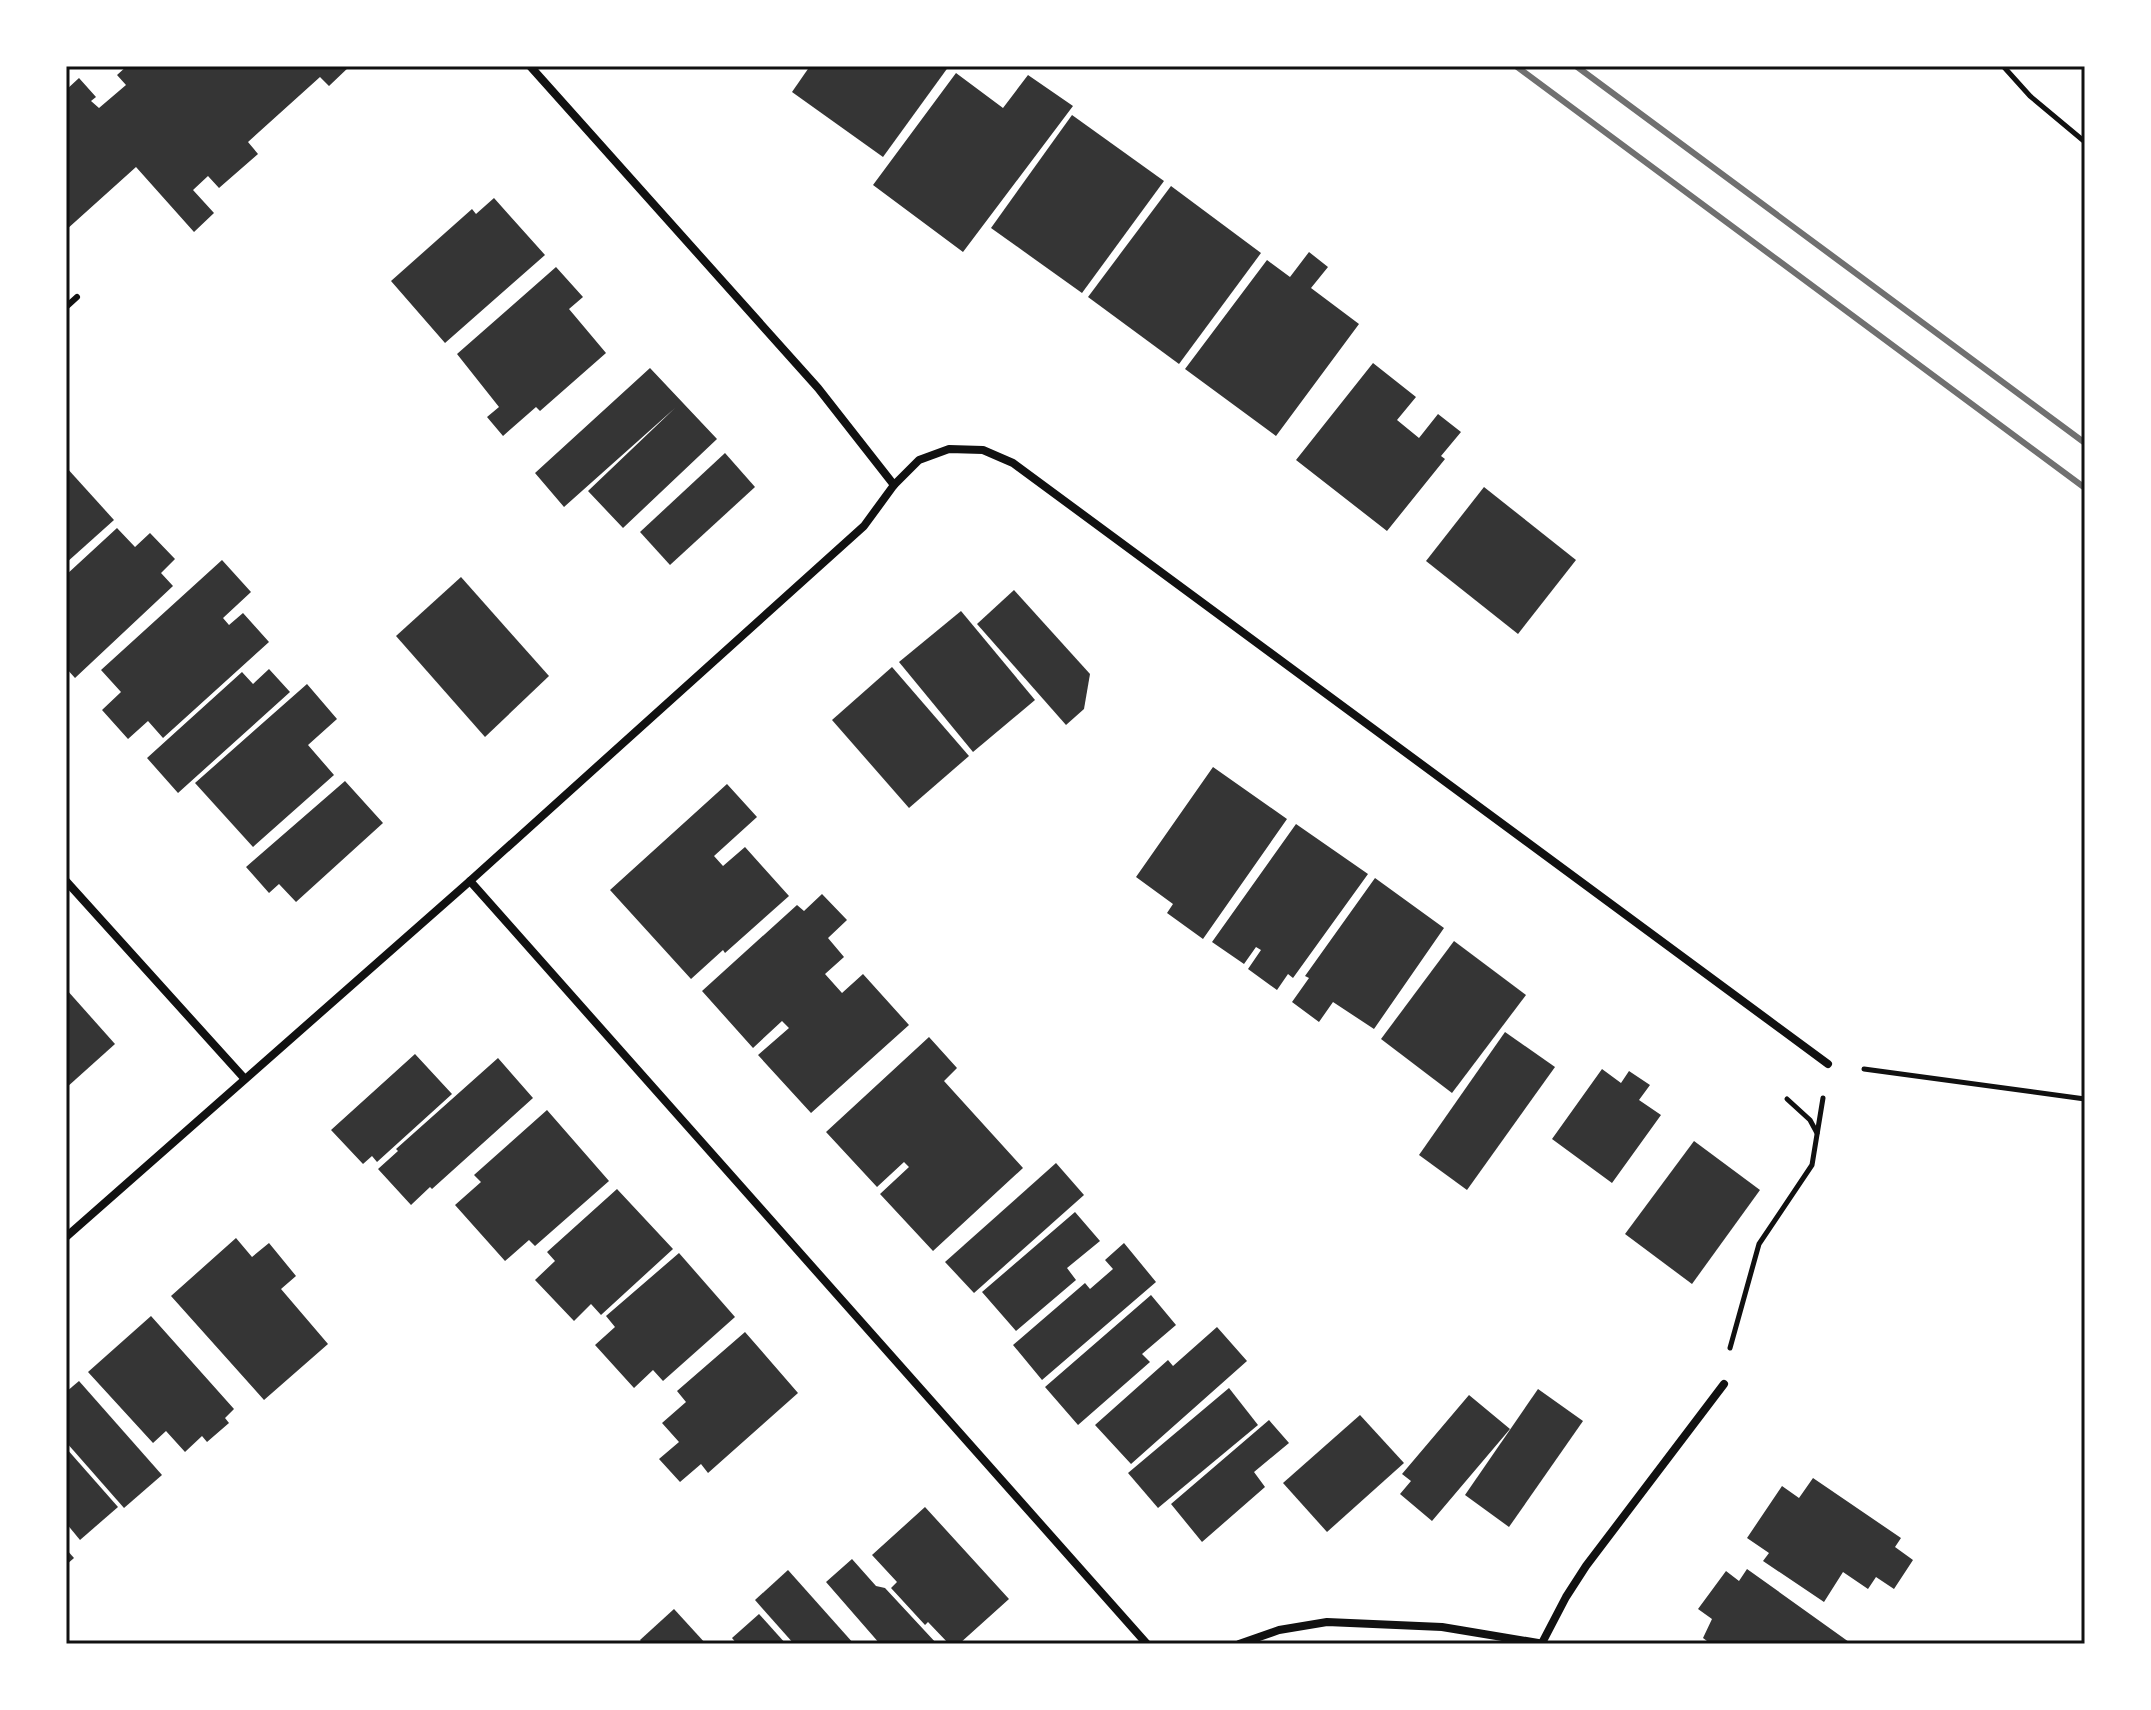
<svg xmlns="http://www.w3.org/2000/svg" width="2151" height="1710" font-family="'Roboto Condensed',sans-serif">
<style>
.building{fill:#353535}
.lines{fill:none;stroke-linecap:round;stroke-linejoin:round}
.path{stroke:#111;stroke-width:5}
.service{stroke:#111;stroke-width:6}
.minor{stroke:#111;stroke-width:8}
.rail{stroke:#707070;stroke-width:6}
.neatline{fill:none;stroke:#111;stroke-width:3}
</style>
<rect width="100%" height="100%" fill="#fff"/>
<g class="building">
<path d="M127 66H350L329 86 320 77 248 142 258 154 219 188 208 176 193 190 214 213 194 232 136 167 66 230V90L79 78 96 97 91 101 99 108 126 85 117 75Z"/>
<path d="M810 66H949L883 157 792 92Z"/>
<path d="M956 73 1003 108 1028 75 1073 106 963 252 873 185Z"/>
<path d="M1072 115 1164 181 1082 293 991 228Z"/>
<path d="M1171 186 1261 253 1179 364 1088 297Z"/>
<path d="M494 198 545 255 445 343 391 281 472 209 476 214Z"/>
<path d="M1309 252 1328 267 1311 288 1359 324 1276 436 1185 369 1267 260 1290 277Z"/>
<path d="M556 267 583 297 569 309 606 353 540 411 536 407 503 436 487 417 499 407 457 354Z"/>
<path d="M1373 363 1416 397 1397 420 1419 438 1438 414 1461 432 1441 456 1445 459 1387 531 1296 460Z"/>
<path d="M650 368 717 439 623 528 588 491 675 408 564 507 535 473Z"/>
<path d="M725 453 755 487 670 565 640 532Z"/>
<path d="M66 467 114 520 66 563Z"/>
<path d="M1484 487 1576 560 1518 634 1426 561Z"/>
<path d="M117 528 135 547 150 533 175 559 161 573 173 586 75 678 66 668V575Z"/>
<path d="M222 560 251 592 223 618 229 625 243 613 269 642 163 738 148 721 128 739 102 710 121 692 101 670Z"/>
<path d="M461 577 549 676 485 737 396 636Z"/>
<path d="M1014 590 1090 674 1084 709 1066 725 977 624Z"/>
<path d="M961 611 1035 700 973 752 899 662Z"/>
<path d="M892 667 969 756 909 808 832 720Z"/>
<path d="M269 669 290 692 178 793 147 758 242 672 253 684Z"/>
<path d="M307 684 337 719 308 745 334 775 253 847 195 783Z"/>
<path d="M1213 767 1287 819 1203 939 1167 913 1173 904 1136 877Z"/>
<path d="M345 781 383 823 296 902 279 884 269 893 246 867Z"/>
<path d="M727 784 757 817 714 856 723 866 745 847 789 896 725 953 723 950 691 979 610 890Z"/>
<path d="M1296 824 1368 874 1293 978 1288 974 1277 990 1248 969 1261 950 1256 947 1244 964 1212 942Z"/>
<path d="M1375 878 1444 928 1374 1029 1333 1002 1319 1022 1292 1002 1309 978 1305 976Z"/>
<path d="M822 894 847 920 828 938 844 957 825 974 842 993 863 974 909 1025 811 1113 758 1055 789 1028 782 1021 753 1048 702 991 797 905 804 911Z"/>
<path d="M1454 941 1526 995 1452 1093 1381 1039Z"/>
<path d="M66 989 115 1044 66 1088Z"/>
<path d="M1505 1032 1555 1067 1467 1190 1419 1155Z"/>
<path d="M929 1037 957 1068 944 1081 1023 1168 933 1251 880 1194 909 1167 904 1162 877 1187 826 1132Z"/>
<path d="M415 1054 452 1094 377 1162 372 1156 363 1164 331 1130Z"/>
<path d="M498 1058 533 1098 432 1189 430 1187 411 1205 378 1169 398 1151 396 1149Z"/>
<path d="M1602 1069 1621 1083 1629 1071 1650 1085 1639 1100 1661 1115 1612 1183 1552 1139Z"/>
<path d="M547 1110 609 1181 535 1246 529 1240 505 1261 455 1205 481 1182 474 1175Z"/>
<path d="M1694 1141 1760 1190 1692 1284 1625 1234Z"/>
<path d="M1056 1163 1084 1195 974 1293 945 1262Z"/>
<path d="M617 1189 673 1249 601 1315 591 1304 574 1321 535 1280 555 1261 547 1252Z"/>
<path d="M1075 1212 1100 1241 1067 1268 1076 1280 1016 1331 982 1292Z"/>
<path d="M236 1238 252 1257 269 1243 296 1276 281 1289 328 1344 264 1400 171 1296Z"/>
<path d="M1124 1243 1156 1282 1042 1380 1013 1345 1085 1283 1090 1289 1113 1269 1105 1260Z"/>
<path d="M679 1253 735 1317 663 1381 653 1370 634 1388 595 1345 615 1327 606 1316Z"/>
<path d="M1151 1295 1176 1325 1142 1354 1150 1362 1078 1425 1045 1387Z"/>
<path d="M151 1316 234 1409 225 1418 229 1423 207 1442 202 1436 185 1452 166 1431 153 1443 88 1372Z"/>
<path d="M1217 1327 1247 1361 1131 1464 1095 1425 1168 1360 1173 1366Z"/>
<path d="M745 1332 798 1393 708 1473 701 1464 680 1482 659 1459 679 1442 662 1423 686 1402 677 1391Z"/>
<path d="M79 1381 162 1475 124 1508 66 1442V1392Z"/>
<path d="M1229 1388 1258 1425 1158 1508 1128 1473Z"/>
<path d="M1538 1389 1583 1421 1509 1527 1465 1495Z"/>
<path d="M1469 1395 1510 1429 1432 1521 1400 1494 1411 1481 1402 1474Z"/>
<path d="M1360 1415 1404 1463 1327 1532 1283 1483Z"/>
<path d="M1269 1420 1289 1443 1254 1472 1265 1487 1202 1542 1171 1504Z"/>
<path d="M66 1448 118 1507 80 1540 66 1523Z"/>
<path d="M1813 1478 1901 1538 1895 1547 1913 1560 1894 1589 1876 1577 1868 1589 1843 1572 1824 1602 1763 1561 1769 1553 1747 1538 1782 1486 1799 1498Z"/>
<path d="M925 1507 1009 1599 959 1644H949L928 1622 925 1625 891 1588 897 1582 872 1555Z"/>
<path d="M66 1549 74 1558 66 1565Z"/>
<path d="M852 1559 876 1586 885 1588 937 1644H880L826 1582Z"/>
<path d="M1747 1569 1849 1642 1711 1644 1703 1638 1712 1619 1698 1609 1726 1571 1739 1581Z"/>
<path d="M788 1570 854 1644H794L755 1600Z"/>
<path d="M674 1609 706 1644H643L640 1640Z"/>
<path d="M759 1614 786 1644H737L732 1638Z"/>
</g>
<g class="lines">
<g class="path">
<path d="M2003 66 2030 96 2085 142"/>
<path d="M1864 1069 2085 1099"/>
<path d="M1787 1099 1810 1120 1817 1133"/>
<path d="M1730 1348 1759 1244 1812 1165 1823 1098"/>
</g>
<path class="service" d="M66 307 77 297"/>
<g class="minor">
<path d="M530 66 818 388 894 485 919 460 949 449 983 450 1013 463 1828 1064"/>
<path d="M66 881 244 1078"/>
<path d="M470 881 1147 1644"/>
<path d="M66 1237 470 881 864 526 894 485"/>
<path d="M1542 1643 1566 1597 1586 1566 1724 1384"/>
<path d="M1239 1644 1279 1630 1327 1622 1442 1627 1544 1644"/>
</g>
<g class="rail">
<path d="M1516 66 2085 488"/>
<path d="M1576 66 2085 443"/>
</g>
</g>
<rect width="2151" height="1710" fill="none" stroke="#ffffff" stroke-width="136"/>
<rect x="68" y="68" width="2015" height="1574" class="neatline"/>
</svg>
